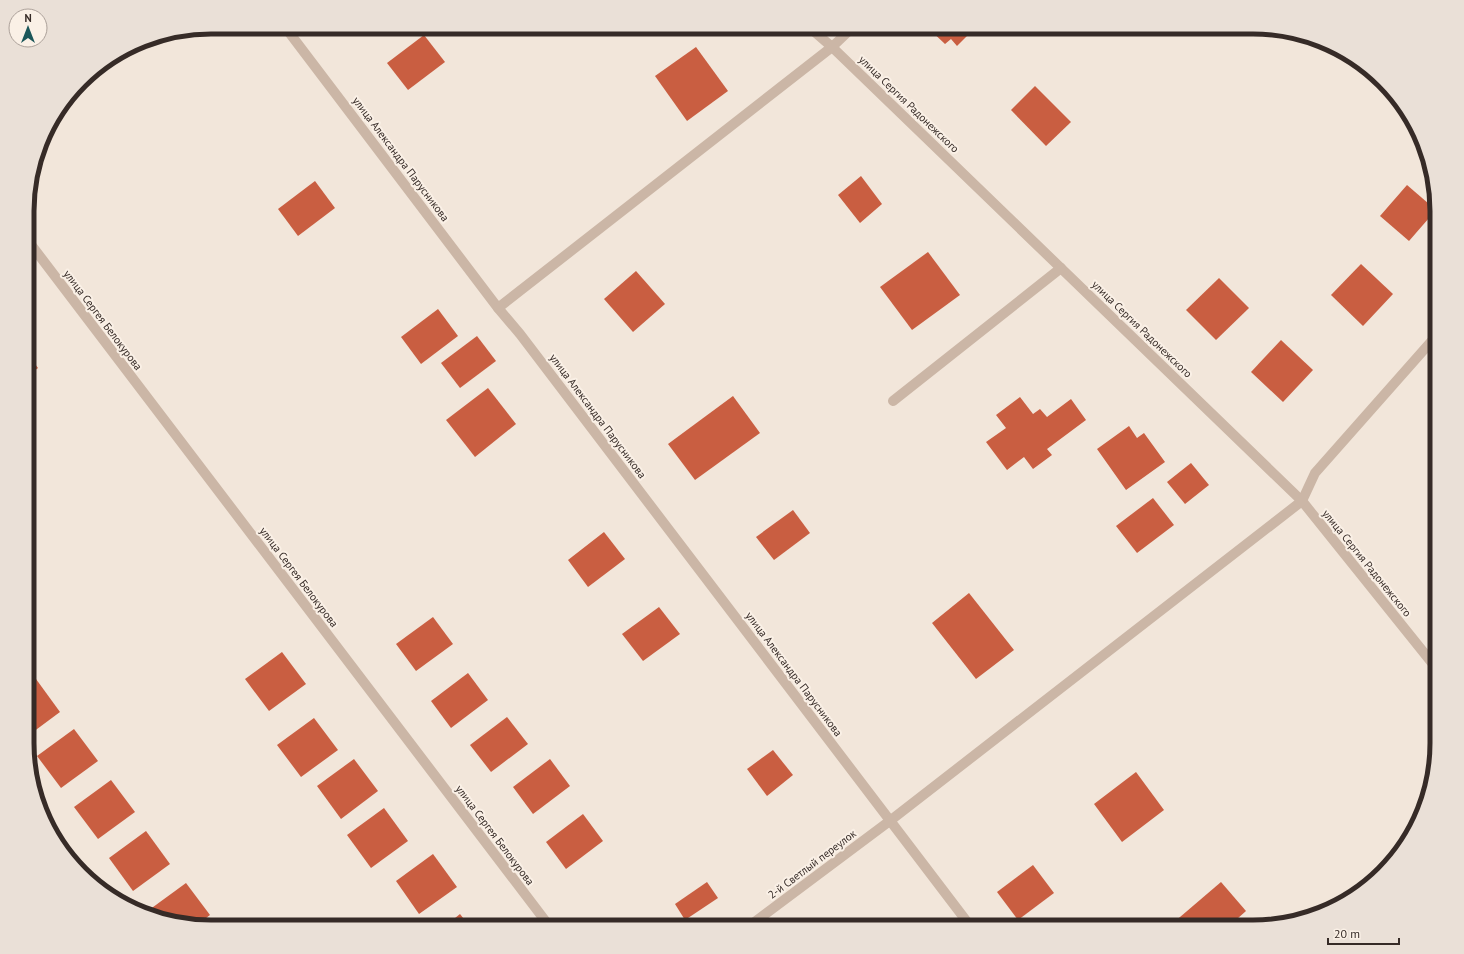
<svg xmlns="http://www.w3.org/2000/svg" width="1464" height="954" font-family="'PT Sans',sans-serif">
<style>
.building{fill:#c95e41}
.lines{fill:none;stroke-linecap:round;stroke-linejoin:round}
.street{stroke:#cbb6a6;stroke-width:10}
.labels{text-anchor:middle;stroke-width:4;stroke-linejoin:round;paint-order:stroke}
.street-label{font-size:11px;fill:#362b27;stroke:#faf0e6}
.rim{fill:none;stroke:#362b27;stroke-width:5}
</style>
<rect width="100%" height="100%" fill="#f2e6da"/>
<g class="building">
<path d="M927 27H976L957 46 951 39 945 44Z"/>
<path d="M1052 27H1064L1058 33Z"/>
<path d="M424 35 445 62 408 90 387 63Z"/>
<path d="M696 47 728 91 687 121 655 76Z"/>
<path d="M1035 86 1071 122 1046 146 1011 110Z"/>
<path d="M861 176 882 204 860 223 838 195Z"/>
<path d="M315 181 335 208 298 236 278 209Z"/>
<path d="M1407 185 1436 210 1409 241 1380 216Z"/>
<path d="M928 252 960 295 912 330 880 287Z"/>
<path d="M1361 264 1393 294 1363 326 1331 295Z"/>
<path d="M636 271 665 304 633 332 604 299Z"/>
<path d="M1219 278 1249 308 1216 340 1186 310Z"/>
<path d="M438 309 458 336 421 364 401 337Z"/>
<path d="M477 336 496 361 460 388 441 363Z"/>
<path d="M1281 340 1313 370 1283 402 1251 372Z"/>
<path d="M29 356 38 368 29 375Z"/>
<path d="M488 388 516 424 475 457 446 420Z"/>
<path d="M733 396 760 433 695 480 668 444Z"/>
<path d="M1020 397 1033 414 1040 409 1047 417 1071 399 1086 420 1047 449 1052 455 1033 469 1024 457 1007 470 986 442 1006 428 996 415Z"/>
<path d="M1129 426 1137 438 1144 433 1165 462 1126 490 1097 449Z"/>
<path d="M1191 463 1209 485 1185 504 1167 482Z"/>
<path d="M1153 498 1174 525 1137 553 1116 526Z"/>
<path d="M793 510 810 533 774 560 756 537Z"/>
<path d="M604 532 625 559 588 587 568 560Z"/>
<path d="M969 593 1014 650 976 679 932 623Z"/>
<path d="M659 607 680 634 643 661 622 634Z"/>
<path d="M433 617 453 644 416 671 396 644Z"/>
<path d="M282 652 306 684 269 711 245 679Z"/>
<path d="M468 673 488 700 451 728 431 701Z"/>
<path d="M36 679 60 712 29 735V685Z"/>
<path d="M507 717 528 744 491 772 470 745Z"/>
<path d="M314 718 338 750 301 777 277 745Z"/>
<path d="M74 729 98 761 61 788 37 756Z"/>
<path d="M773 750 793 775 767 796 747 769Z"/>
<path d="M354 759 378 791 341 819 317 786Z"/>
<path d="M550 759 570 786 533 814 513 787Z"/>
<path d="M1136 772 1164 810 1122 842 1094 804Z"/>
<path d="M111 780 135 812 98 839 74 807Z"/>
<path d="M384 808 408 841 371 868 347 835Z"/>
<path d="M583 814 603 841 566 869 546 842Z"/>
<path d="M146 831 170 864 133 891 109 858Z"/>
<path d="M433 854 457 887 419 914 396 881Z"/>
<path d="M1033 865 1054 893 1018 920 997 892Z"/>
<path d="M707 882 718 898 685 920 675 904Z"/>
<path d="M1221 882 1246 911 1228 927H1176L1173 923Z"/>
<path d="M186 883 210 915 197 925 155 918 149 910Z"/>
<path d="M460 914 470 927H444Z"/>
</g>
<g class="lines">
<g class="street">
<path d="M285 27 498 308 520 334 971 927"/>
<path d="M809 27 832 47 1302 501 1437 669"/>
<path d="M29 242 550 927"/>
<path d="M498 308 832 47 853 27"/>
<path d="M893 401 1061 268"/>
<path d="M748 927 891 820 1302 501 1315 473 1437 335"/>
</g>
</g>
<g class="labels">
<g class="street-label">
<text transform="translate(909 104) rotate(44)" y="4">улица Сергия Радонежского</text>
<text transform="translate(401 159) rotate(53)" y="4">улица Александра Парусникова</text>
<text transform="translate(103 320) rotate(53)" y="4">улица Сергея Белокурова</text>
<text transform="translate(1142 329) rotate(44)" y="4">улица Сергия Радонежского</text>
<text transform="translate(598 416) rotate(53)" y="4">улица Александра Парусникова</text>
<text transform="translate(1367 563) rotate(51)" y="4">улица Сергия Радонежского</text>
<text transform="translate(299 577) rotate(53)" y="4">улица Сергея Белокурова</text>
<text transform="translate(794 674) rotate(53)" y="4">улица Александра Парусникова</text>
<text transform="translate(495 835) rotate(53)" y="4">улица Сергея Белокурова</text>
<text transform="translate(812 864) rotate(-37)" y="4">2-й Светлый переулок</text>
</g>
</g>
<path d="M0 0H1464V954H0ZM211 34H1253A177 177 0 0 1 1430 211V743A177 177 0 0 1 1253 920H211A177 177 0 0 1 34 743V211A177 177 0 0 1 211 34Z" fill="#eae0d7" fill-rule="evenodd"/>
<path class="rim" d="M211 34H1253A177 177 0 0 1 1430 211V743A177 177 0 0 1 1253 920H211A177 177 0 0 1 34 743V211A177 177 0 0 1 211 34Z"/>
<g transform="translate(28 28)"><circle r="19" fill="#faf0e6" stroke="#aca19a"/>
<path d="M0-3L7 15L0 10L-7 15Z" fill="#1b5659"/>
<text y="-6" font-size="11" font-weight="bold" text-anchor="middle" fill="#362b27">N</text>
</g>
<path d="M1328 938v6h71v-6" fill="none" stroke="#362b27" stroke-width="2"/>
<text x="1334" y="938" font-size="12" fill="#362b27" stroke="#faf0e6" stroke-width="3" paint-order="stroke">20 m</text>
</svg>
